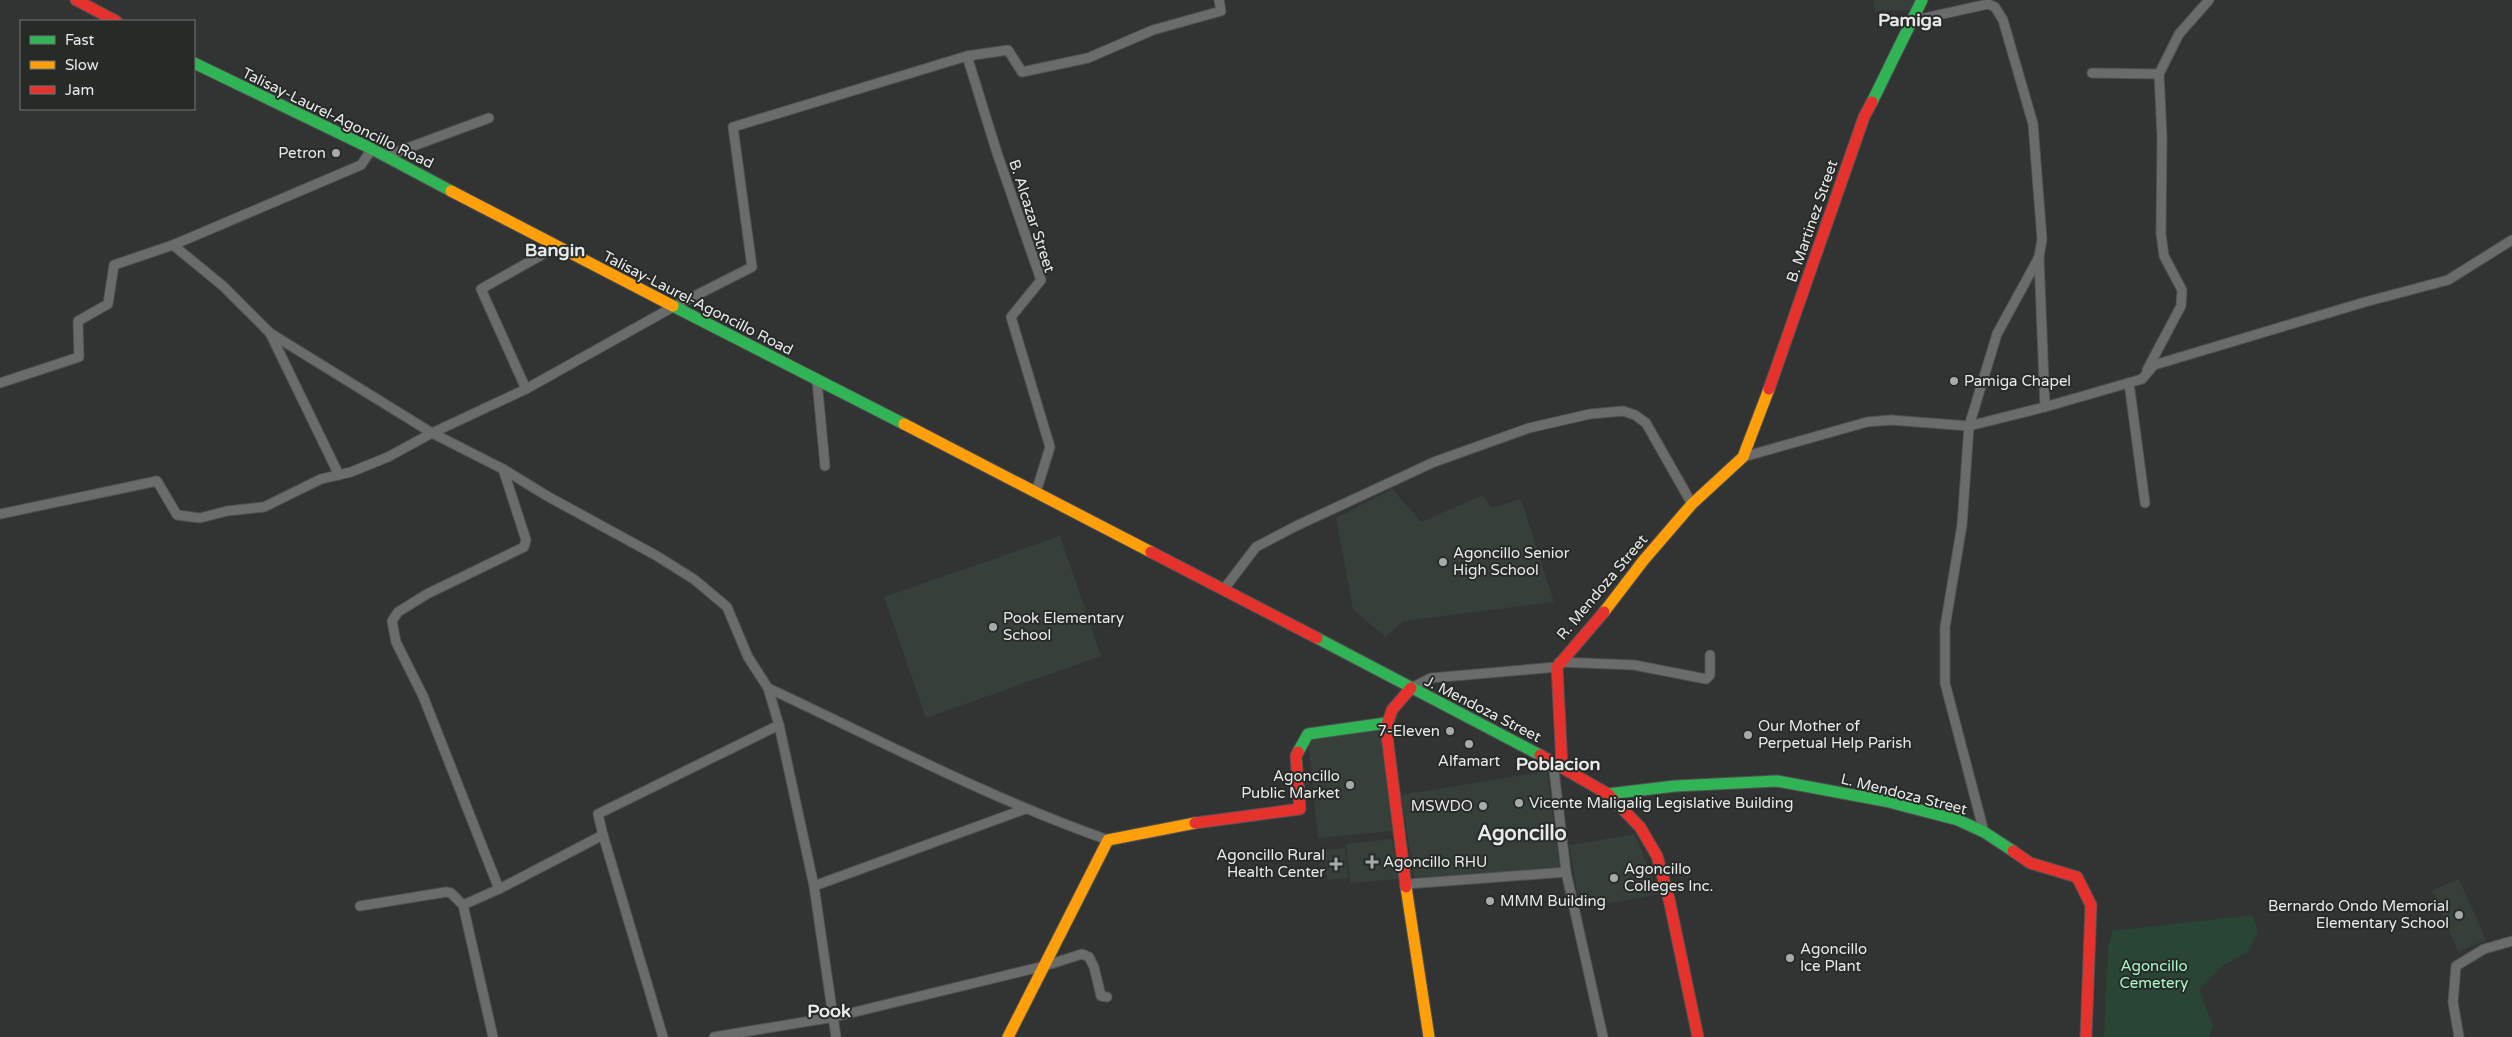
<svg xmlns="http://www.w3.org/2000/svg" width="2512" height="1037" font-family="'Varela Round',sans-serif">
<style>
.built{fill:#363f39}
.green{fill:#284535}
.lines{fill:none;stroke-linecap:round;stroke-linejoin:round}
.street-casing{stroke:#505150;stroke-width:11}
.fast-casing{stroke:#505150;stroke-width:13}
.slow-casing{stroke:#505150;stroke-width:13}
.jam-casing{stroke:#505150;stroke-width:13}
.street{stroke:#6a6c6b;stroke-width:9}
.fast{stroke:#30b455;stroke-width:11}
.slow{stroke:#ff9f0a;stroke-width:11}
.jam{stroke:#e5322d;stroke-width:11}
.poi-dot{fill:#a8aaa9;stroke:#272b28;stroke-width:2}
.labels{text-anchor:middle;stroke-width:4;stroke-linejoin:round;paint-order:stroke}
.street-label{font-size:15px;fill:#e8eae9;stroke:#272b28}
.poi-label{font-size:15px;fill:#e8eae9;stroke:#272b28;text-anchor:start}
.park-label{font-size:15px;fill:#a9f8c8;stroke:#272b28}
.quarter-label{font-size:18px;font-weight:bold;fill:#e8eae9;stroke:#272b28}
.district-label{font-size:20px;font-weight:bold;fill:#e8eae9;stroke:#272b28}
</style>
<rect width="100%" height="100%" fill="#323433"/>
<g class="built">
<path d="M1873 0H1917L1910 10 1875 11Z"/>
<path d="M1392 489 1421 522 1483 495 1491 508 1521 499 1554 602 1404 621 1385 637 1353 609 1336 518Z"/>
<path d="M1060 536 1101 656 926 718 884 597Z"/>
<path d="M1380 728 1392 831 1318 838 1308 739Z"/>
<path d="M1547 771 1560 871 1414 878 1401 795Z"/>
<path d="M1635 834 1659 894 1580 909 1569 845Z"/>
<path d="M1392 839 1399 879 1350 883 1346 844Z"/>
<path d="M1345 848 1348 878 1327 880 1324 850Z"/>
<path d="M2459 879 2486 940 2458 952 2432 890Z"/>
</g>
<path class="green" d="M2253 915 2258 932 2248 951 2223 966 2199 989 2213 1026 2209 1037H2104L2108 949 2112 931Z"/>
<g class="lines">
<defs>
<g id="street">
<path d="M1911 21 1988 4 1995 7 2003 20 2033 124 2042 239 2039 257 1997 334 1969 426 1962 525 1945 627V683L1984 832"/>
<path d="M967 56 997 153 1041 280 1011 317 1050 447 1036 492"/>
<path d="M2092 73 2159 74"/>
<path d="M386 156 489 118"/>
<path d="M173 245 223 286 270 333 432 433 503 469 547 496 657 556 695 580 727 607 748 657 768 688 779 725 814 886 836 1037"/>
<path d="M2039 258 2045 407"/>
<path d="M270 333 339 475"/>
<path d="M2147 370 2181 306 2182 290 2164 256 2161 234 2162 137 2159 74 2179 34 2209 0"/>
<path d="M817 381 825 466"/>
<path d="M0 383 79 357 78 321 108 304 114 265 173 245 361 165 372 149"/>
<path d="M2129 383 2145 503"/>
<path d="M526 389 673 307 752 267 733 127 967 56 1008 50 1022 72 1088 58 1153 30 1221 11 1219 0"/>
<path d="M1743 457 1867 422 1891 420 1969 426 2045 407 2142 379 2154 365 2365 302 2448 280 2512 240"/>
<path d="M0 514 157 481 177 515 200 518 227 511 264 507 321 479 351 472 388 457 432 433 526 389 481 289 556 247"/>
<path d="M1224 589 1256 547 1296 526 1434 462 1529 428 1590 414 1623 411 1635 415 1646 423 1692 504"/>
<path d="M1559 662 1634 665 1706 679 1710 675V655"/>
<path d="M768 688C881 741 991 799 1108 840"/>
<path d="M1411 688 1431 678 1557 667"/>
<path d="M1553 762 1566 872 1603 1037"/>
<path d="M603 835 663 1037"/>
<path d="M1407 884 1566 872"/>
<path d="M814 886 1025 809"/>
<path d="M499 889 423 696 396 642 392 621 398 612 427 594 524 547 526 540 503 469"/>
<path d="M463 905 493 1037"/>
<path d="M360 906 446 892 451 893 463 905 499 889 603 835 598 814 779 725"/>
<path d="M714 1037 834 1017 1044 966 1082 954 1089 957 1094 967 1101 996 1107 997"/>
<path d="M2459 1037 2453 1002 2456 966 2484 949 2512 941"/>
</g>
<g id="fast">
<path d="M194 63 372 149 451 191"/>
<path d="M1872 102 1922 0"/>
<path d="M673 306 904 424"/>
<path d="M1317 638 1540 755"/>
<path d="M1298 752 1308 734 1386 723"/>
<path d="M1608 794 1675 786 1777 781 1885 801 1958 820 1984 832 2013 851"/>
</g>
<g id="slow">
<path d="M451 191 673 306"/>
<path d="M904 424 1151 552"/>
<path d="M1604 612 1643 561 1692 504 1743 457 1769 389"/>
<path d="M1406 887 1429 1037"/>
<path d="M1008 1037 1108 840 1195 823"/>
</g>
<g id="jam">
<path d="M76 0 116 21"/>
<path d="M1769 389 1864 117 1872 102"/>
<path d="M1151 552 1317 638"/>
<path d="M1540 755 1608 794 1640 827 1657 856 1669 899 1698 1037"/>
<path d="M1562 766 1557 667 1604 612"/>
<path d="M1195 823 1300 809 1296 756 1298 752"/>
<path d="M2013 851 2030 863 2077 877 2091 905 2086 1037"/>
<path d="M1406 887 1386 728 1392 710 1411 688"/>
</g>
</defs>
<use href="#street" class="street-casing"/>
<use href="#fast" class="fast-casing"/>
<use href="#slow" class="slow-casing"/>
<use href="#jam" class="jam-casing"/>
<use href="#street" class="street"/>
<use href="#fast" class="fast"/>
<use href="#slow" class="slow"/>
<use href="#jam" class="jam"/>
</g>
<g class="poi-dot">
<circle cx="336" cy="153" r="5"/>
<circle cx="1954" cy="381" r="5"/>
<circle cx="1443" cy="562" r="5"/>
<circle cx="993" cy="627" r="5"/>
<circle cx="1450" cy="731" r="5"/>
<circle cx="1748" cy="735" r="5"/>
<circle cx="1469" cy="744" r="5"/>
<circle cx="1350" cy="785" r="5"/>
<circle cx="1519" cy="803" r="5"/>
<circle cx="1483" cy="806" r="5"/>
<path d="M1369.5 854.5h5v5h5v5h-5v5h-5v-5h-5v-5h5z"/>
<path d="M1333.5 856.5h5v5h5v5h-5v5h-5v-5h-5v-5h5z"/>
<circle cx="1614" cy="878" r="5"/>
<circle cx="1490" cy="901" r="5"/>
<circle cx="2459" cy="915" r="5"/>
<circle cx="1790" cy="958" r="5"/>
</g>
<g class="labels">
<g class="street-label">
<text transform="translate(338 118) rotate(26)" y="5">Talisay-Laurel-Agoncillo Road</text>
<text transform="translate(1032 216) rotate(72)" y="5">B. Alcazar Street</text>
<text transform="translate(1812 221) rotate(-71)" y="5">B. Martinez Street</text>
<text transform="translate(698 303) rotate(27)" y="5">Talisay-Laurel-Agoncillo Road</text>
<text transform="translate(1602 587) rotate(-50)" y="5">R. Mendoza Street</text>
<text transform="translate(1483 709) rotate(27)" y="5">J. Mendoza Street</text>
<text transform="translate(1904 794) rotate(14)" y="5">L. Mendoza Street</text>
</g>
<g class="poi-label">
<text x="326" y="158" text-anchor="end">Petron</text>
<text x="1964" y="386">Pamiga Chapel</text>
<text x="1453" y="558">Agoncillo Senior<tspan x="1453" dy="17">High School</tspan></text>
<text x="1003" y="623">Pook Elementary<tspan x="1003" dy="17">School</tspan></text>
<text x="1758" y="731">Our Mother of<tspan x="1758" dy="17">Perpetual Help Parish</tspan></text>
<text x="1440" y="736" text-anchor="end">7-Eleven</text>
<text x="1469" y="766" text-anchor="middle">Alfamart</text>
<text x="1340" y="781" text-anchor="end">Agoncillo<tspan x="1340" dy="17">Public Market</tspan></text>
<text x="1529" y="808">Vicente Maligalig Legislative Building</text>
<text x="1473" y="811" text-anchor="end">MSWDO</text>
<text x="1325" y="860" text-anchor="end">Agoncillo Rural<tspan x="1325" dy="17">Health Center</tspan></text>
<text x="1383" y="867">Agoncillo RHU</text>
<text x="1624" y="874">Agoncillo<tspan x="1624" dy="17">Colleges Inc.</tspan></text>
<text x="1500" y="906">MMM Building</text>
<text x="2449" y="911" text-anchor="end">Bernardo Ondo Memorial<tspan x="2449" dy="17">Elementary School</tspan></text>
<text x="1800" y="954">Agoncillo<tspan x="1800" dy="17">Ice Plant</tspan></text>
</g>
<g class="park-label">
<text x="2154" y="971">Agoncillo<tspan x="2154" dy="17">Cemetery</tspan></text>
</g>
<g class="quarter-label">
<text x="1910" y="26">Pamiga</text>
<text x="555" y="256">Bangin</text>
<text x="1558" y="770">Poblacion</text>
<text x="829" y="1017">Pook</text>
</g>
<g class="district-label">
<text x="1522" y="840">Agoncillo</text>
</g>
</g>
<rect x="20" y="20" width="175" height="90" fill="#272b28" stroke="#747775"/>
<rect x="30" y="36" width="25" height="8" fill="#30b455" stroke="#747775"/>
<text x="65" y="45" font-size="15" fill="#e8eae9">Fast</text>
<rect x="30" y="61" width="25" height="8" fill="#ff9f0a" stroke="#747775"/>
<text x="65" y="70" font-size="15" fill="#e8eae9">Slow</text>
<rect x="30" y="86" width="25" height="8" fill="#e5322d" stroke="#747775"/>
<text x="65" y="95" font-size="15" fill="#e8eae9">Jam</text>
</svg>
